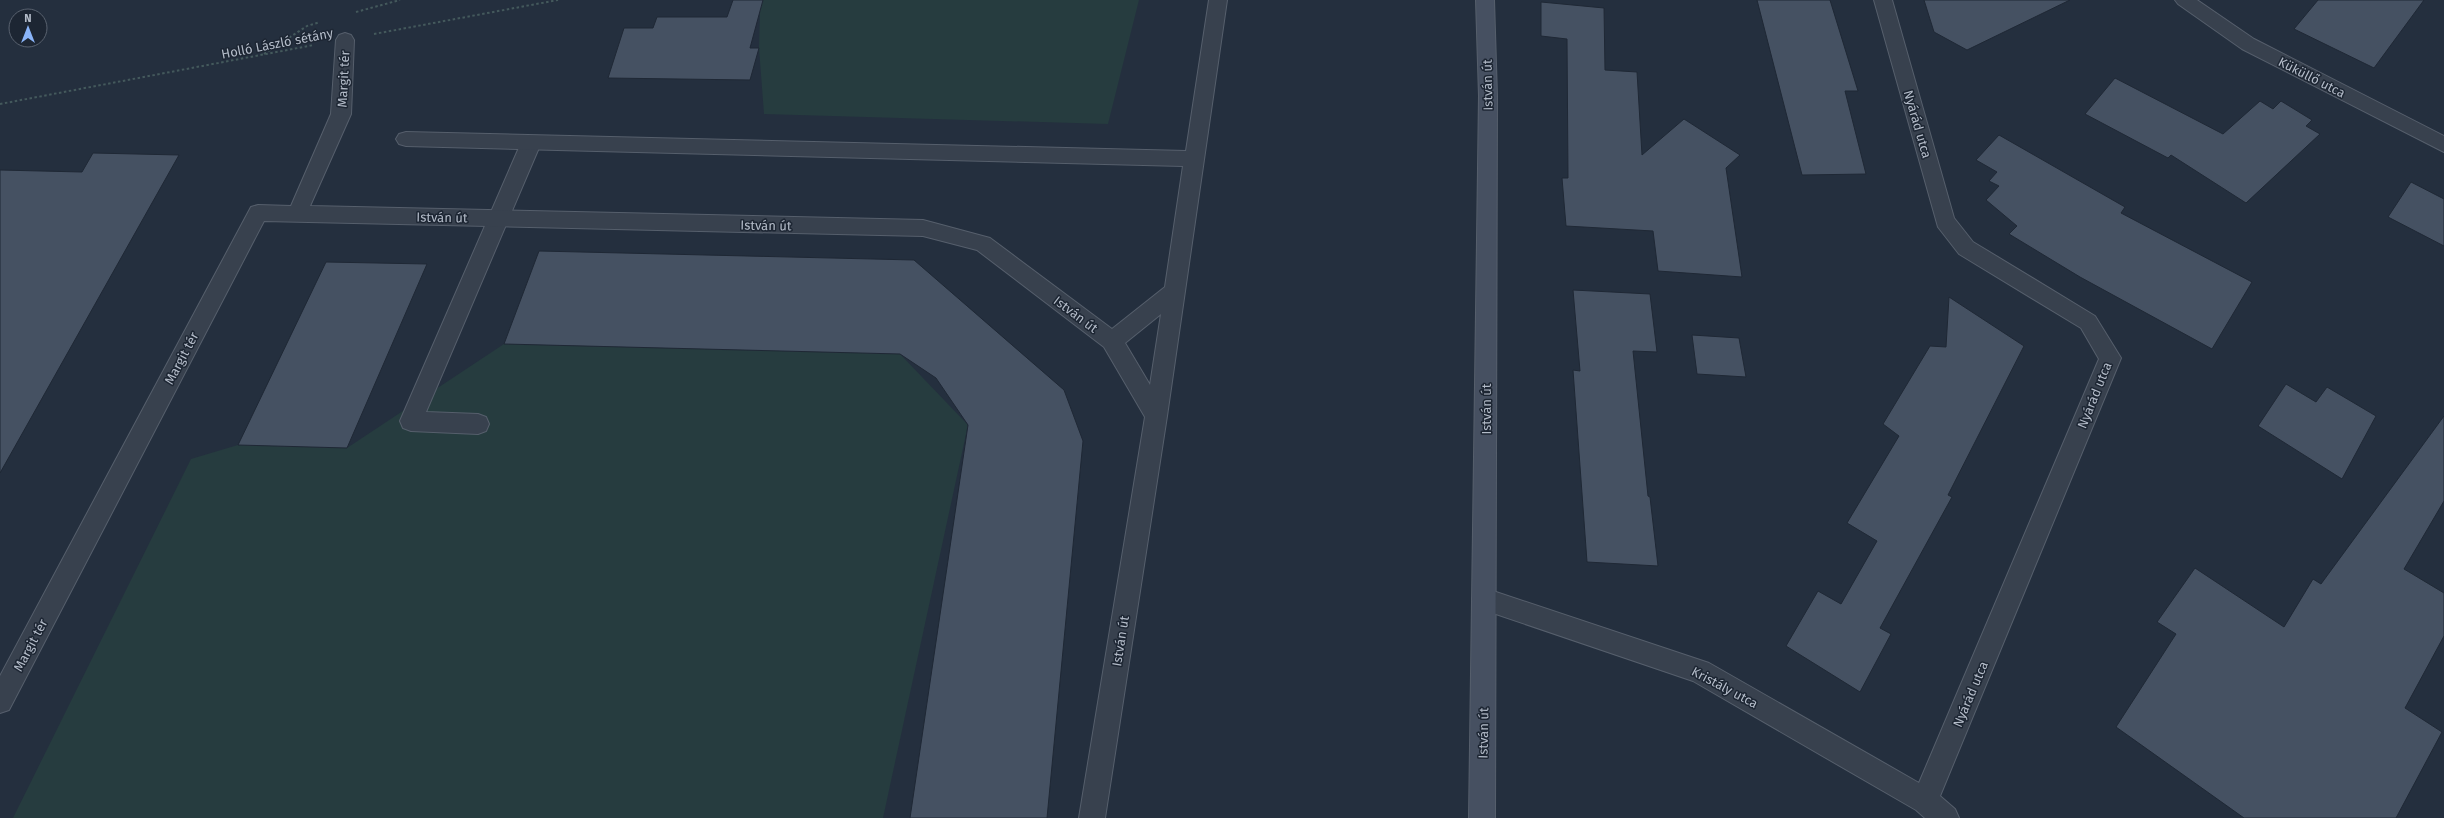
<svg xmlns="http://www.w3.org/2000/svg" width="2444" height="818" font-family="'Fira Sans',sans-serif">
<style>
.green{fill:#263c3f}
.building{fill:#455162;stroke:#1f2835}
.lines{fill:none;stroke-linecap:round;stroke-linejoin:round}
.lane-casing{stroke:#565f6c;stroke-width:2}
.street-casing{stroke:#565f6c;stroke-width:2}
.secondary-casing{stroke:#565f6c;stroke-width:2}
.path{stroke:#44595c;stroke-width:2;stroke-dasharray:2.5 2.5;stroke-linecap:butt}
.lane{fill:#38414e;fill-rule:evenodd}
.street{fill:#38414e;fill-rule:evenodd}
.secondary{fill:#465061;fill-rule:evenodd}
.labels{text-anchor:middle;stroke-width:3;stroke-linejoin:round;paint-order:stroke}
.street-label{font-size:13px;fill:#b4bcc9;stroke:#1d2633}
</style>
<rect width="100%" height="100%" fill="#242f3e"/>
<g class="green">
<path d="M749 0H1139L1108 124 764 114 759 48 760 11Z"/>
<path d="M504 344 900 354 968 425 883 818H13L191 459 238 445 347 448Z"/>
</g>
<g class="building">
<path d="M733 0H763L750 48H759L750 80 608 78 624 28H653L657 17H727Z"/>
<path d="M1757 0H1830L1858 91H1845L1866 174 1802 175Z"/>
<path d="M1924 0H2070L1967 50 1934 32Z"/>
<path d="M2318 0H2424L2374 68 2294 29Z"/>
<path d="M1541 2 1604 8 1605 70 1637 72 1642 155 1684 119 1740 155 1726 168 1742 277 1658 271 1653 231 1566 226 1562 178H1568L1567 39 1541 36Z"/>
<path d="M2115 78 2223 134 2260 101 2273 109 2281 101 2312 120 2306 126 2320 134 2246 203 2171 155 2168 158 2085 114Z"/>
<path d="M1999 135 2125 207 2121 213 2252 282 2212 349 2080 277 2009 234 2017 226 1986 200 1999 186 1989 181 1997 172 1976 160Z"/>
<path d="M93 153 179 155 0 473V170L82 172Z"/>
<path d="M2411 182 2444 199V246L2388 217Z"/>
<path d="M539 251 914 260 1064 390 1083 441 1047 818H910L968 425 936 378 900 354 504 344Z"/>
<path d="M326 262 427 264 347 448 238 445Z"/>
<path d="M1573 290 1650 294 1657 352 1633 351 1648 496 1650 497 1658 566 1587 562 1573 370 1580 371Z"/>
<path d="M1949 297 2024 346 1948 495 1952 497 1880 628 1891 634 1860 692 1786 646 1818 591 1841 604 1877 541 1847 523 1899 436 1883 424 1930 346 1946 347Z"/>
<path d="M1692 335 1739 338 1746 377 1697 374Z"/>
<path d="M2286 384 2316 402 2327 387 2376 416 2342 479 2258 426Z"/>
<path d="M2444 416V501L2404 569 2444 593V636L2405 708 2442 732 2396 818H2244L2116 727 2176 634 2157 622 2195 568 2284 627 2313 579 2321 584Z"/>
</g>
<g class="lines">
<defs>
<path id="lane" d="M531 136 538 138 541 143 426 412 478 414 486 417 489 424 486 431 478 434 411 431 403 428 400 421 521 143 524 138Z"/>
<g id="street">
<path d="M1209 0H1227L1167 416 1105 818H1079L1145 417 1104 347 977 250 923 236 264 221 9 710 0 713V676L251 207 258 205 291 206 331 114 336 40 339 35 345 33 351 35 354 40 351 114 310 206 923 220 990 238 1112 329 1165 287 1183 166 406 146 399 144 396 139 399 134 406 132 1186 151ZM1161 314 1150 385 1125 343Z"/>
<path d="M1874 0H1892L1954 218 1973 242 2095 316 2121 358 1940 796 1955 809 1959 818H1925L1916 810 1693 681 1484 610 1476 607 1472 599 1476 591 1484 588 1709 663 1919 783 2099 359 2081 328 1959 254 1938 227Z"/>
<path d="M2175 0H2197L2254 39 2444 136V152L2242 49 2178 4Z"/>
</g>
<path id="secondary" d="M1476 0H1494L1497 96 1495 818H1469L1479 96Z"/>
</defs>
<use href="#lane" class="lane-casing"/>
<use href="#street" class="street-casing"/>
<use href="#secondary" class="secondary-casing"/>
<g class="path">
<path d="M356 12 400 0"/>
<path d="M374 34 558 0"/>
<path d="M264 54 307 26 320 22"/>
<path d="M0 104 314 45"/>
</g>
<use href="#lane" class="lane"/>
<use href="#street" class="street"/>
<use href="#secondary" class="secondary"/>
</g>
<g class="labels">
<g class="street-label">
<text transform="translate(277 43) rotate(-11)" y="5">Holló László sétány</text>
<text transform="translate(2312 77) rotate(27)" y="5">Küküllő utca</text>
<text transform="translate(343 79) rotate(-87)" y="5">Margit tér</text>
<text transform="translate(1487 85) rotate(-91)" y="5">István út</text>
<text transform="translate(1918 124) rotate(74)" y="5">Nyárád utca</text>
<text transform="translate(442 217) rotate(1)" y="5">István út</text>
<text transform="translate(766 225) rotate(1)" y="5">István út</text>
<text transform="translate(1076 314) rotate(37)" y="5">István út</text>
<text transform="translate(181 358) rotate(-62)" y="5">Margit tér</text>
<text transform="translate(2094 395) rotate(-68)" y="5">Nyárád utca</text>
<text transform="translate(1486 409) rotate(-90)" y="5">István út</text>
<text transform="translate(1120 641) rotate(-81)" y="5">István út</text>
<text transform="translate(30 645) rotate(-62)" y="5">Margit tér</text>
<text transform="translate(1725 687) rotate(28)" y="5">Kristály utca</text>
<text transform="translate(1970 694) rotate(-67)" y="5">Nyárád utca</text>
<text transform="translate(1483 733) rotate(-89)" y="5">István út</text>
</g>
</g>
<g transform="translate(28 28)"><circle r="19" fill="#1d2633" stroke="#59626f"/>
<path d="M0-3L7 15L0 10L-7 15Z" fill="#8ab4f8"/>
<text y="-6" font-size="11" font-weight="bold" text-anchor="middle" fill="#b4bcc9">N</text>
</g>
</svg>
